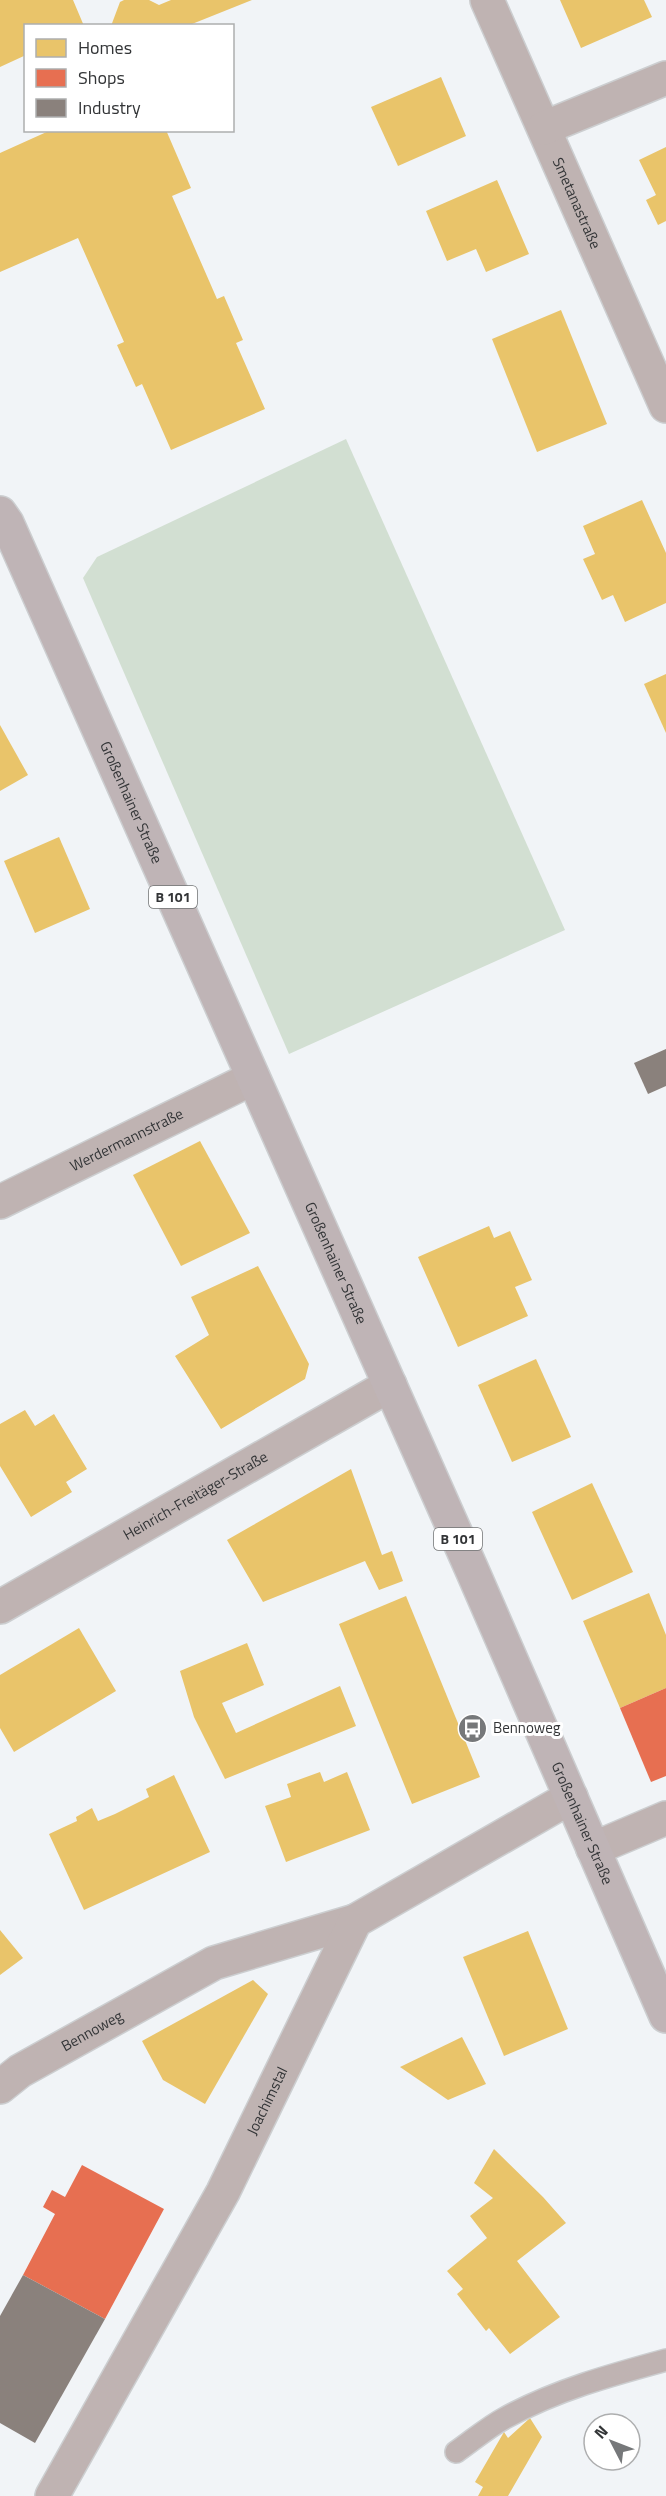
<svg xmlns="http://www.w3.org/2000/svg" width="666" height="2496" font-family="'Titillium Web',sans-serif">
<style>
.green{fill:#d2dfd2}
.homes{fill:#e9c46a}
.shops{fill:#e76f51}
.industry{fill:#8a817c}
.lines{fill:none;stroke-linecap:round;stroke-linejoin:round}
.service-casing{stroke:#ccced0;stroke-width:24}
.minor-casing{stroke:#ccced0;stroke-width:36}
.primary-casing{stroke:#ccced0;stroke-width:36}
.service{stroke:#bfb3b2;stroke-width:21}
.minor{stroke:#bfb3b2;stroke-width:33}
.primary{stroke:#bfb4b6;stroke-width:33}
.labels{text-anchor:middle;stroke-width:6;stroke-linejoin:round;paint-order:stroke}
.shield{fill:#fff;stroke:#707273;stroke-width:1.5}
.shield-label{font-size:14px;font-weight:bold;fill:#333537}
.street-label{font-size:15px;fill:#333537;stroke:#fff}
.poi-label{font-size:15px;fill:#333537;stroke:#fff;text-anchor:start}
</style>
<rect width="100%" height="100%" fill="#f1f4f7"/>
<path class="green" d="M346 439 565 930 289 1054 83 578 97 557Z"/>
<g class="homes">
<path d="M0 0H73L84 26H26V55L0 67Z"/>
<path d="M124 0H149L159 5 171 0H252L187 26H111L120 2Z"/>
<path d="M560 0H644L652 17 581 48Z"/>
<path d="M441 77 466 136 398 166 371 107Z"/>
<path d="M51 130H166L191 188 172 196 217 299 224 296 243 340 236 343 265 409 171 450 142 384 136 387 117 345 124 342 78 238 0 272V153Z"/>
<path d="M666 147V221L658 225 646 200 656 195 639 160Z"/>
<path d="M497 180 529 254 486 272 476 249 447 261 426 211Z"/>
<path d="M561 310 607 424 537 452 492 339Z"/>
<path d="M642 500 666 553V603L625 622 613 595 602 600 583 559 595 554 583 526Z"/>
<path d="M666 674V733L644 684Z"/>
<path d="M0 725 28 775 0 791Z"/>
<path d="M59 837 90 909 35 933 4 861Z"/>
<path d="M200 1141 250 1233 181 1266 133 1175Z"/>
<path d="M489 1226 494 1238 510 1231 532 1280 515 1287 528 1316 458 1347 418 1257Z"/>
<path d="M258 1266 309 1364 305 1379 221 1429 175 1356 209 1335 191 1297Z"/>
<path d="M536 1359 571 1437 512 1462 478 1385Z"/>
<path d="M25 1410 35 1426 54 1414 87 1469 66 1482 72 1492 31 1517 0 1466V1424Z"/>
<path d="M351 1469 382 1555 392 1551 403 1581 379 1590 365 1561 263 1602 227 1540Z"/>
<path d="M592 1483 633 1572 572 1600 532 1512Z"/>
<path d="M649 1593 666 1635V1688L620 1708 583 1621Z"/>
<path d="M406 1596 480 1777 412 1804 339 1624Z"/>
<path d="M79 1628 116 1691 14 1752 0 1728V1675Z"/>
<path d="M247 1643 264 1685 222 1703 236 1733 340 1686 356 1726 225 1779 194 1717 180 1671Z"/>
<path d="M320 1772 324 1782 347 1772 370 1830 286 1862 265 1806 291 1797 287 1784Z"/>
<path d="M174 1775 210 1852 84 1910 49 1834 77 1821 76 1817 92 1808 98 1821 115 1814 149 1797 146 1789Z"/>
<path d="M0 1930 23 1958 0 1975Z"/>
<path d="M528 1931 568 2029 504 2056 463 1957Z"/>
<path d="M253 1980 268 1994 205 2104 163 2080 142 2041Z"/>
<path d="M462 2037 486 2084 448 2100 400 2067Z"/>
<path d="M494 2149 543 2197 566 2223 517 2261 560 2317 510 2354 489 2328 486 2331 457 2294 463 2289 447 2271 487 2238 470 2216 493 2198 474 2183Z"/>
<path d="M530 2418 542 2437 508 2496H478L483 2487 475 2482 504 2432 508 2438Z"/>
</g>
<g class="shops">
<path d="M666 1688V1776L651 1782 620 1708Z"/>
<path d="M82 2165 164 2209 105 2319 23 2275 55 2214 43 2207 52 2190 65 2197Z"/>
</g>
<g class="industry">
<path d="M666 1049V1086L648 1094 634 1063Z"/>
<path d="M23 2275 105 2319 35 2443 0 2423V2316Z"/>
</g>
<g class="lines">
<defs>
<path id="service" d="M456 2452C472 2441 488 2427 505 2418 556 2390 611 2375 666 2360"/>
<g id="minor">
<path id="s1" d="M487 0 666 406"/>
<path d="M544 128 666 78"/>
<path id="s2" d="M0 1202 253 1078"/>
<path id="s3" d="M0 1607 390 1385"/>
<path d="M593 1849 666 1818"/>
<path id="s4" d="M0 2087 20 2071 214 1963 355 1921"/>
<path id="s5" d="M52 2496 223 2192 355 1921 571 1797"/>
</g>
<g id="primary">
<path id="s6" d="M0 513 7 523 472 1570 666 2016"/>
</g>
</defs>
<use href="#service" class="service-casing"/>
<use href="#minor" class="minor-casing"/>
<use href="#primary" class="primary-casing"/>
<use href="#service" class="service"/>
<use href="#minor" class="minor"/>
<use href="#primary" class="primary"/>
</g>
<defs>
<symbol id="bus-disc" viewBox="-11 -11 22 22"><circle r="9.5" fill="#76787a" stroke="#fff"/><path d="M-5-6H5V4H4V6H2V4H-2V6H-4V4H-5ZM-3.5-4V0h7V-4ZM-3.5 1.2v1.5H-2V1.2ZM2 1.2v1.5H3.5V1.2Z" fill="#fff"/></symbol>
</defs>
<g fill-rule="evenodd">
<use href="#bus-disc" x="456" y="1712" width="33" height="33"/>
</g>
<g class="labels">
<g class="shield">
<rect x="149" y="886" width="48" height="22" rx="4.5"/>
<rect x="434" y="1528" width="48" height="22" rx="4.5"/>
</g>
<g class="shield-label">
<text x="173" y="902">B 101</text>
<text x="458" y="1544">B 101</text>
</g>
<g class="street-label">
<text dy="5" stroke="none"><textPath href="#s1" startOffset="222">Smetanastraße</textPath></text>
<text dy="5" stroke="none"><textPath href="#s6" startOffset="318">Großenhainer Straße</textPath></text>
<text dy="5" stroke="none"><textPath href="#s2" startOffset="141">Werdermannstraße</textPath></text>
<text dy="5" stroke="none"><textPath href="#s6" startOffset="822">Großenhainer Straße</textPath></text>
<text dy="5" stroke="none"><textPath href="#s3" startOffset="225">Heinrich-Freitäger-Straße</textPath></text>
<text dy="5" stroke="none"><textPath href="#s6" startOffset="1434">Großenhainer Straße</textPath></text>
<text dy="5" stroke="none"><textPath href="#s4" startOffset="108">Bennoweg</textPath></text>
<text dy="5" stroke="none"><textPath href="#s5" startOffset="450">Joachimstal</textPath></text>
</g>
<g class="poi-label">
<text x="493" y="1733">Bennoweg</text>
</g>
</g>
<rect x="24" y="24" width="210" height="108" fill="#ffffff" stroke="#adaeaf" stroke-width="1.5"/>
<rect x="36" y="39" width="30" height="18" fill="#e9c46a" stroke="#adaeaf" stroke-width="1.5"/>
<text x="78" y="54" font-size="18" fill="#333537">Homes</text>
<rect x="36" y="69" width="30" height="18" fill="#e76f51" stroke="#adaeaf" stroke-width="1.5"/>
<text x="78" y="84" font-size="18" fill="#333537">Shops</text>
<rect x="36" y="99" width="30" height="18" fill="#8a817c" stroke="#adaeaf" stroke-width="1.5"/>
<text x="78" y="114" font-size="18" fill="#333537">Industry</text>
<g transform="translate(612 2442) rotate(312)"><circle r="28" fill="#ffffff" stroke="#adaeaf" stroke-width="1.5"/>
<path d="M0-4.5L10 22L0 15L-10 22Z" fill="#76787a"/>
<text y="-9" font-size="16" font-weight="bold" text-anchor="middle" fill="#333537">N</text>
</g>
</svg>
